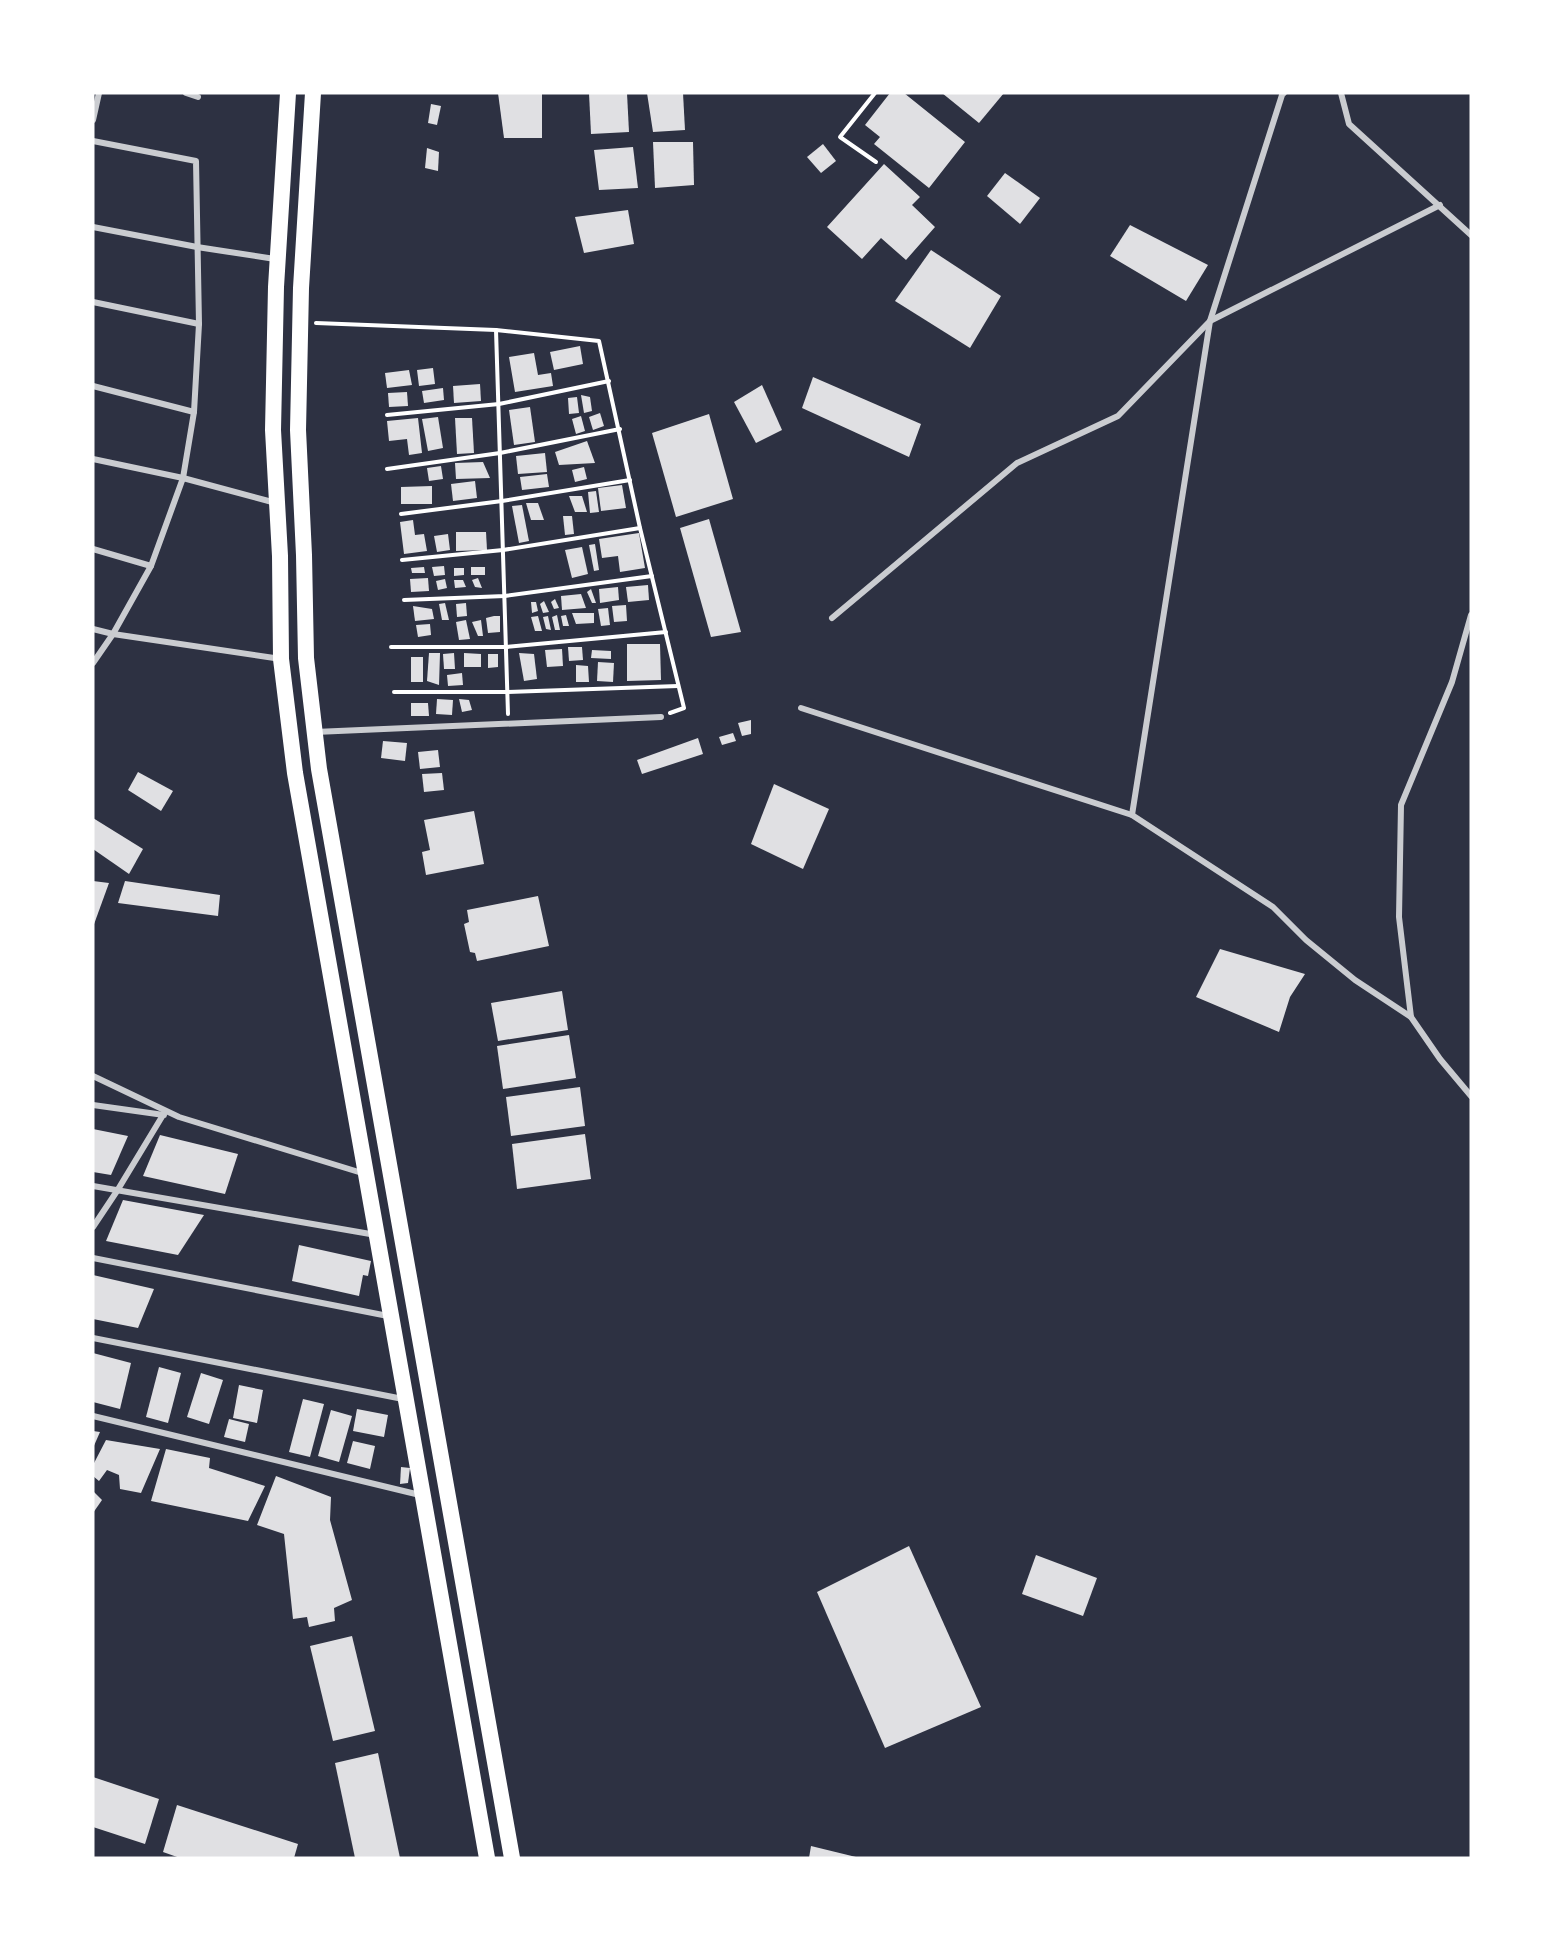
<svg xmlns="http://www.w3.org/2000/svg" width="1564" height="1951" font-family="Quicksand,sans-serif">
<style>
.building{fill:#e0e0e3}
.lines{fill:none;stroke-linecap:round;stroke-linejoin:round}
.path{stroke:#fff;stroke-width:4}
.minor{stroke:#caccd0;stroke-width:6}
.trunk{stroke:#fff;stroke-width:16}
</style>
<rect width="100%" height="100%" fill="#2d3142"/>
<g class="building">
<path d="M498 93H542V138H504Z"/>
<path d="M589 93H627L629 132 591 134Z"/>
<path d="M647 93H683L685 130 653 132Z"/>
<path d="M890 93H904L965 142 929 188 874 144 880 137 865 125Z"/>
<path d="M942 93H1004L979 123Z"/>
<path d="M431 104 441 106 437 125 428 123Z"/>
<path d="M653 142H693L694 185 655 188Z"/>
<path d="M823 144 836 161 821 173 807 157Z"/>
<path d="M633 147 638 188 599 190 594 150Z"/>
<path d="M427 148 439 152 438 171 425 168Z"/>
<path d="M884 164 920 197 912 205 935 227 906 260 881 238 862 259 827 227Z"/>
<path d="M1005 173 1040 198 1020 224 987 196Z"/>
<path d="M628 210 634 244 584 253 575 217Z"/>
<path d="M1130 225 1208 265 1186 301 1110 256Z"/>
<path d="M931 250 1001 296 970 348 895 301Z"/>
<path d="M580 346 583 364 554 370 550 352Z"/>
<path d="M534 353 538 375 551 373 553 386 515 392 509 357Z"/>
<path d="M433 368 435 384 419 386 417 370Z"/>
<path d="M409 370 412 385 387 388 385 373Z"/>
<path d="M813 377 921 424 909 457 802 408Z"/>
<path d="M480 384 481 401 454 403 453 386Z"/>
<path d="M762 385 782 430 756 443 734 402Z"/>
<path d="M443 388 444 400 424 403 422 391Z"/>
<path d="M407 392 408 406 389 407 388 393Z"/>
<path d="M581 395 590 397 592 411 584 413Z"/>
<path d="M577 397 579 413 569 414 568 398Z"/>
<path d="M530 407 535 442 514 445 509 410Z"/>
<path d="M600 413 604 426 593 430 589 417Z"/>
<path d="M709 414 733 499 676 517 652 433Z"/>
<path d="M581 416 585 431 576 434 572 419Z"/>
<path d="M438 417 443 448 428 451 422 419Z"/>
<path d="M418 418 422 453 409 455 407 439 389 441 387 421Z"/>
<path d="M455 418H472L474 453 457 454Z"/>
<path d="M587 441 595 463 559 465 555 452Z"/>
<path d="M545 453 547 472 518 474 516 456Z"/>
<path d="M483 462 490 478 456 479 455 463Z"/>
<path d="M441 466 443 479 429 481 427 468Z"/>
<path d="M584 467 587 479 575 482 572 470Z"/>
<path d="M547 474 549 487 522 490 520 477Z"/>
<path d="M475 481 477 498 453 501 451 484Z"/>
<path d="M622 485 626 508 601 511 598 488Z"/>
<path d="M432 486V504H401V487Z"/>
<path d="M596 491 599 512 590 513 588 492Z"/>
<path d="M569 496H582L587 512H575Z"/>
<path d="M526 503H538L544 520H531Z"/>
<path d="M522 505 529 541 519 543 512 506Z"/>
<path d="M563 516H572L574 534 565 535Z"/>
<path d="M709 519 741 632 711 637 680 528Z"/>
<path d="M413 520 415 535 424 534 427 551 404 554 400 522Z"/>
<path d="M456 532H486L487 550 456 551Z"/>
<path d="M639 533 645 568 620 572 618 556 602 558 599 539Z"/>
<path d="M448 534 450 550 437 552 434 536Z"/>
<path d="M595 544 599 570 594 571 589 545Z"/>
<path d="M582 547 588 574 572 578 565 550Z"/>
<path d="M444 566 445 575 434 576 432 567Z"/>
<path d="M424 567 425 573H412L411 568Z"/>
<rect x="471" y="567" width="14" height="8"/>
<path d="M454 568H464V575L454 576Z"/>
<path d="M428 578 429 591 411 592 410 579Z"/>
<path d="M478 578 482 588 475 587 472 580Z"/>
<path d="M445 579 447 588 438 590 436 581Z"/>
<path d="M454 580H463L466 587 455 588Z"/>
<path d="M648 585 649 600 628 602 626 587Z"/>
<path d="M618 587 619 600 600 603 599 589Z"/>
<path d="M591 589 596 603H592L587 592Z"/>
<path d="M581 594 586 608 562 610 561 596Z"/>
<path d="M555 599 559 608 554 609 551 602Z"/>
<path d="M544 601 549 612 543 613 540 604Z"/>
<path d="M531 602H536L538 611 532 613Z"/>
<path d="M445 603 449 620H442L439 604Z"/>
<path d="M466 603 467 616 457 617 456 604Z"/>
<path d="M626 605 627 621 614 622 612 606Z"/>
<path d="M413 606 432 609 434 619 415 621Z"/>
<path d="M608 608 610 625 601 626 598 609Z"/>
<path d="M572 613H594V623L576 624Z"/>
<path d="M557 615 560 630H555L552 617Z"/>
<path d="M566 615 569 626H563L561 616Z"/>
<path d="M494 616H500V632L488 633 486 618Z"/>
<path d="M538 616 542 631H535L531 617Z"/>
<path d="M548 616 551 630 546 629 543 617Z"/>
<path d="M466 620 470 639 459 640 456 622Z"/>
<path d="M481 620 483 636H478L472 622Z"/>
<path d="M430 624 431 635 418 637 416 625Z"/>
<path d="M627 644H660L661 680 627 681Z"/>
<path d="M568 647H582L583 660 569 661Z"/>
<path d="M562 649 563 666 547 667 545 650Z"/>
<path d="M592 650 611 651V659L591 658Z"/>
<path d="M429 653H440L439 685 427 681Z"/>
<path d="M454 653 455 669H444L443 654Z"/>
<path d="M464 653 481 654V667H464Z"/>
<path d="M519 653 534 654 537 679 524 681Z"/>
<path d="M488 654H498V667L488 668Z"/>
<rect x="411" y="657" width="12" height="25"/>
<path d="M598 662 614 663 613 682 597 681Z"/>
<path d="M576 665 588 666 589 682H576Z"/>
<path d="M462 673 463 685 448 686 447 675Z"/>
<path d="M437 699 453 700 452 715 436 714Z"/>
<path d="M459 699 469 700 472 710 462 712Z"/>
<path d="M411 703H428L429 716H411Z"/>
<path d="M751 720V734L742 736 738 723Z"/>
<path d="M733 733 736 741 722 745 719 737Z"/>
<path d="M698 738 703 754 642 774 637 760Z"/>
<path d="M383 741 407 743 405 761 381 758Z"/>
<path d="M438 750 440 767 420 769 418 752Z"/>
<path d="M138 772 173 791 161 811 128 790Z"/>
<path d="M442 773 444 790 424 792 422 774Z"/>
<path d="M774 784 829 809 803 869 751 844Z"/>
<path d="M474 811 484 864 426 875 422 852 430 850 424 820Z"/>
<path d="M93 818 143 849 129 874 93 849Z"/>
<path d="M93 881 109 883 93 927Z"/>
<path d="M125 881 220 895 218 916 118 903Z"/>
<path d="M538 896 549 946 477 961 475 953 470 952 464 924 469 922 467 910Z"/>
<path d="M1220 949 1305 974 1290 997 1279 1032 1196 997Z"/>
<path d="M562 991 568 1030 498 1041 491 1003Z"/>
<path d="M569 1035 576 1078 503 1089 497 1046Z"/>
<path d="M580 1087 585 1126 511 1136 506 1097Z"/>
<path d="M93 1129 128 1136 111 1175 93 1172Z"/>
<path d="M585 1134 591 1179 517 1189 512 1144Z"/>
<path d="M160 1135 238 1154 225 1194 143 1176Z"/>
<path d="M123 1200 204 1215 178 1255 106 1241Z"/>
<path d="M299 1245 371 1261 368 1276 363 1275 359 1296 292 1281Z"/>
<path d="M93 1275 154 1289 138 1328 93 1319Z"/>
<path d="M93 1353 131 1363 120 1409 93 1402Z"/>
<path d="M159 1367 181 1373 168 1423 146 1417Z"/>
<path d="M201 1373 223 1380 209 1424 187 1417Z"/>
<path d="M239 1385 263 1390 257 1423 233 1418Z"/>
<path d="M303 1399 324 1404 310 1457 289 1452Z"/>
<path d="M357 1409 388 1415 384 1437 353 1431Z"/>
<path d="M331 1410 352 1416 339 1462 318 1456Z"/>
<path d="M229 1419 249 1424 245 1442 224 1437Z"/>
<path d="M93 1431 100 1432 93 1448Z"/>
<path d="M106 1440 160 1449 141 1493 120 1489 119 1475 107 1470 99 1481 93 1476V1465Z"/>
<path d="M353 1441 375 1446 370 1469 347 1463Z"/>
<path d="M166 1449 210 1458 209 1468 265 1486 248 1521 151 1501Z"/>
<path d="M401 1467 410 1468 408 1483 400 1484Z"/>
<path d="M276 1476 331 1497 330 1520 352 1600 334 1608 335 1621 309 1627 307 1617 293 1619 284 1534 257 1525Z"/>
<path d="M93 1491 102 1500 93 1513Z"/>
<path d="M909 1546 981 1707 885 1748 817 1592Z"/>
<path d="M1036 1555 1097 1578 1083 1616 1022 1594Z"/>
<path d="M352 1636 375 1731 333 1741 310 1646Z"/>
<path d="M378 1753 400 1858H355L335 1763Z"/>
<path d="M93 1777 159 1799 145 1844 93 1827Z"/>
<path d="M177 1805 298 1844 294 1858H180L163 1852Z"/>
<path d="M811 1846 856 1857V1858H809Z"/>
</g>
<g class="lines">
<g class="path">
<path d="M875 93 840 137 876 162"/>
<path d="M316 323 496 330 599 341 640 528 684 708 670 713"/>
<path d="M496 330 508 714"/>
<path d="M387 415 499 404 609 381"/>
<path d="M387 469 500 453 620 429"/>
<path d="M401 514 502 501 630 480"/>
<path d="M402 560 503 550 640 528"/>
<path d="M404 600 505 596 652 576"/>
<path d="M391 647H506L666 632"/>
<path d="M394 692H508L678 686"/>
</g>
<g class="minor">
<path d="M186 93 198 97"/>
<path d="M1341 93 1349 124 1471 235"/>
<path d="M93 120 99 93"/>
<path d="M93 141 196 161 199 324 194 412 183 478 151 566 113 634 93 663"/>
<path d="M93 227 197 247 275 259"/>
<path d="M93 302 199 324"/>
<path d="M93 386 194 412"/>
<path d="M93 459 183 478 276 503"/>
<path d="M93 549 151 566"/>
<path d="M832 618 1017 463 1118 416 1210 321 1440 205"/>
<path d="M93 629 113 634 281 659"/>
<path d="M801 708 1132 815 1273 907 1306 940 1355 980 1411 1017 1440 1059 1471 1096"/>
<path d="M315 732 661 717"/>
<path d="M1132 815 1210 321 1282 95 1284 93"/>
<path d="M1411 1017 1399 917 1401 805 1452 682 1471 615"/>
<path d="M93 1076 179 1117 362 1173"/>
<path d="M93 1105 164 1115"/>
<path d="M93 1186 376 1235"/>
<path d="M93 1227 117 1191 163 1115"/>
<path d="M93 1258 388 1316"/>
<path d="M93 1338 403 1399"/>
<path d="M93 1416 420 1495"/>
</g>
<g class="trunk">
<path d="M288 93 276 287 273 430 280 556 281 659 295 773 487 1858"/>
<path d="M313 93 301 288 298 430 304 555 306 658 319 769 512 1858"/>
</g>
</g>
<rect width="1564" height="1951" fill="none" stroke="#ffffff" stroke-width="189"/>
</svg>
